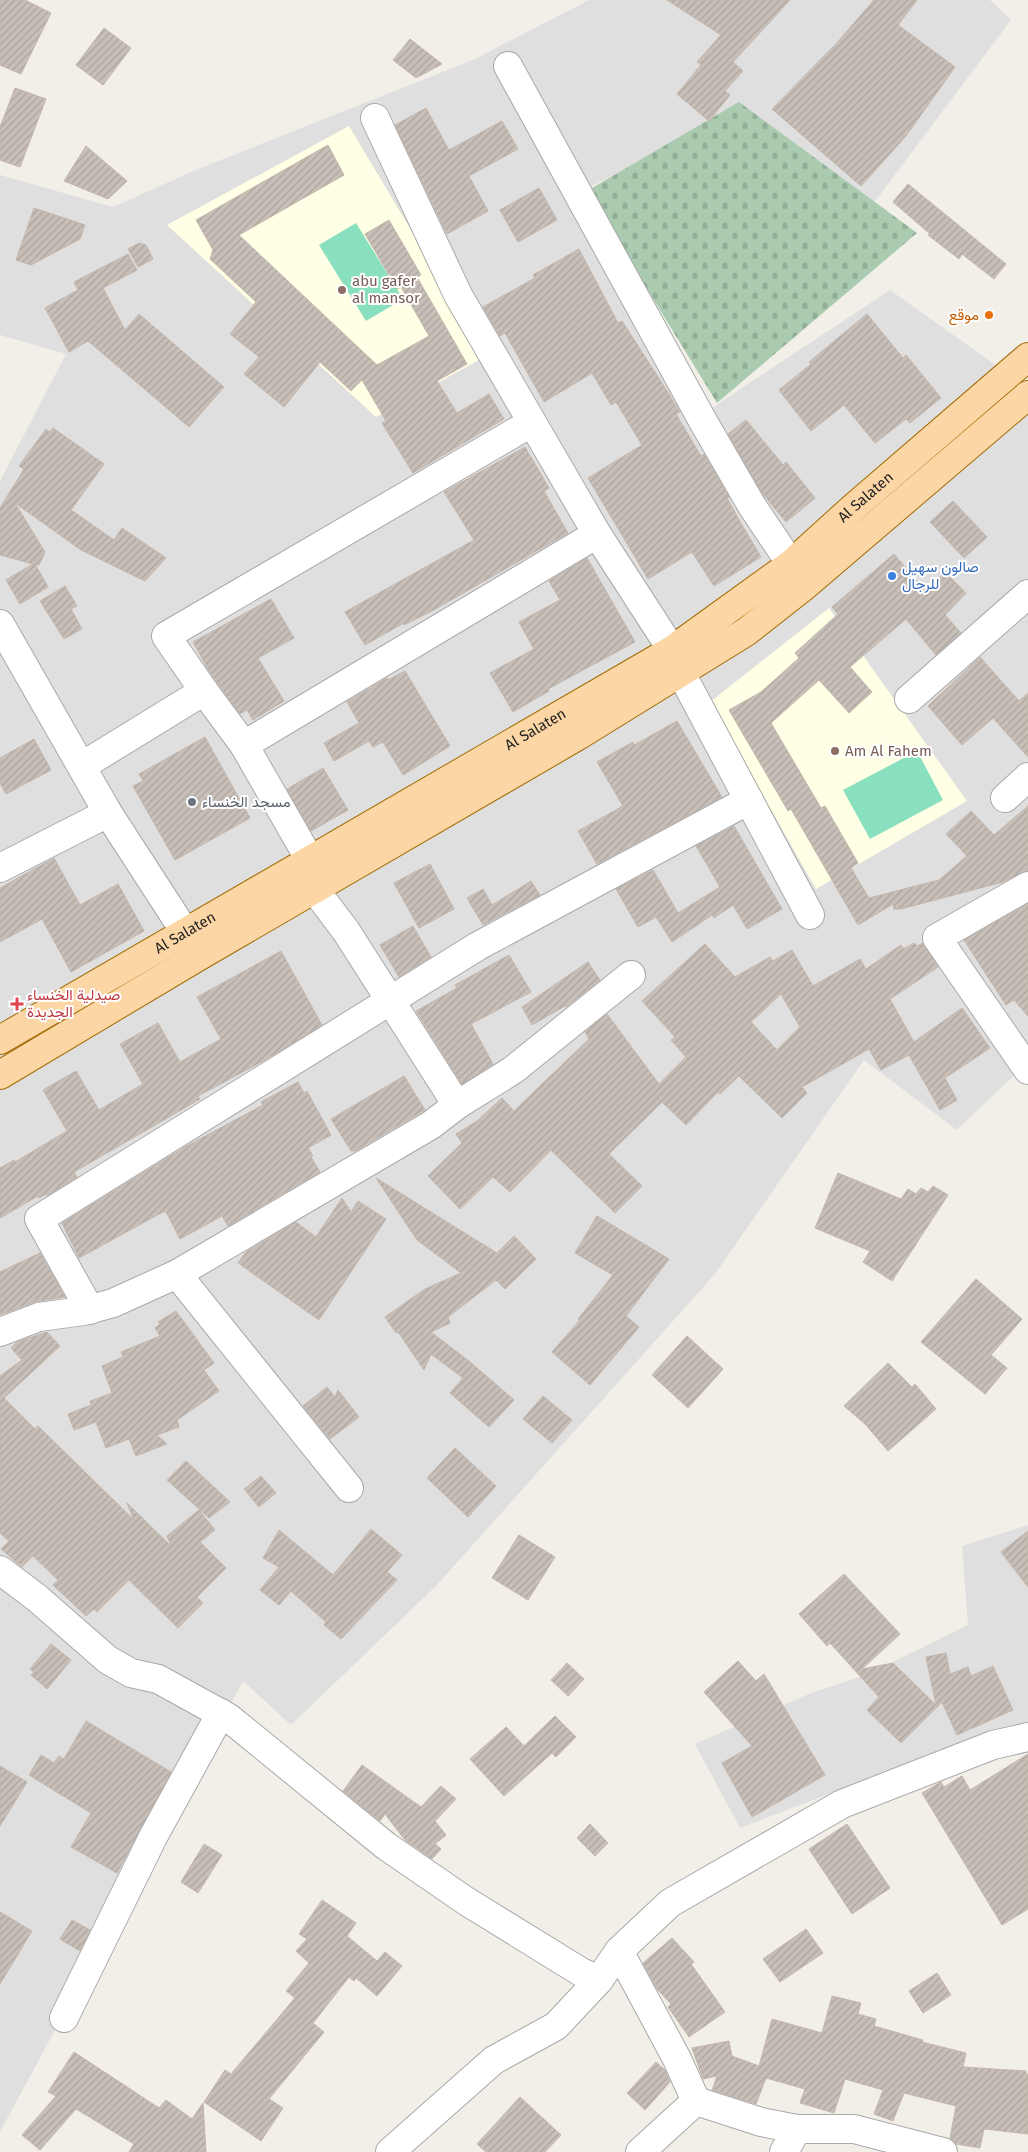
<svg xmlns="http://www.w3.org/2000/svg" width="1028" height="2152" font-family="'Fira Sans',Vazirmatn,sans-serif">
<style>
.residential{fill:#e0dfdf}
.education{fill:#ffffe5}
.cemetery{fill:url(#cemetery-stones)}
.pitch{fill:#88e0be}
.building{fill:url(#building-hatch);stroke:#c4b6ab;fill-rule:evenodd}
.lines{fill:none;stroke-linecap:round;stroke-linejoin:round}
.minor-casing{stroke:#a9a9a9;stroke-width:30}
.major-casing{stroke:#a06b00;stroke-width:30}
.minor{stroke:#fff;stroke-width:28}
.major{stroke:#fcd6a4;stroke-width:28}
.education-dot{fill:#8d6e63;stroke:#fff;stroke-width:2}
.food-dot{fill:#e8710a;stroke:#fff;stroke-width:2}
.shop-dot{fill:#3f7fe0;stroke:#fff;stroke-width:2}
.worship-dot{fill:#6b7280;stroke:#fff;stroke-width:2}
.health-dot{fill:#e0444e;stroke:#fff;stroke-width:2}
.labels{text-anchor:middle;stroke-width:4;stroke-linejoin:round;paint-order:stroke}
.education-label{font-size:15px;fill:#785e54;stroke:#fff;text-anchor:start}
.food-label{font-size:15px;fill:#c56008;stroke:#fff;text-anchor:end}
.street-label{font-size:15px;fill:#222;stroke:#fff}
.shop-label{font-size:15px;fill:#366cbe;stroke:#fff;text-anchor:start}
.worship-label{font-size:15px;fill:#5b616d;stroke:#fff;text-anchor:start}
.health-label{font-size:15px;fill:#be3a42;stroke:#fff;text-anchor:start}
</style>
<defs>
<pattern id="cemetery-stones" width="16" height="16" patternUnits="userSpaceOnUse" patternTransform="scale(1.25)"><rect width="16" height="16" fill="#aacbaf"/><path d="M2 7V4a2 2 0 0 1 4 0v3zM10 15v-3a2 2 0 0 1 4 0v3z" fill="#92ae96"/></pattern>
<pattern id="building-hatch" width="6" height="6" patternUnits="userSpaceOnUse" patternTransform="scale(1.25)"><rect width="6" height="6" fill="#c7bfb8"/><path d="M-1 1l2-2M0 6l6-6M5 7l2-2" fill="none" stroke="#aba49e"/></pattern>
</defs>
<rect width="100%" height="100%" fill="#f2efe9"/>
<g class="residential">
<path d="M589 0H990L1011 20 870 208 746 113 581 191 709 410 890 290 1028 388V1062L957 1130 864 1060 715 1274 436 1586 291 1725 243 1681 0 2132V481L66 354 0 335V175L113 207 198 169 473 60Z"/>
<path d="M1028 1525V1726L962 1743 740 1828 695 1744 811 1693 866 1675 968 1625 962 1546Z"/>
</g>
<g class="education">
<path d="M349 126 486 356 376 417 167 225Z"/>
<path d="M829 608 967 801 816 889 710 702Z"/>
</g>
<path class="cemetery" d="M739 102 917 233 717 403 587 191Z"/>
<g class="pitch">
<path d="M356 223 403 299 366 321 319 245Z"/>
<path d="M917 751 943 800 870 839 843 790Z"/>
</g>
<g class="building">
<path d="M0 0H25L51 13 21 74 0 65Z"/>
<path d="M667 0H790L733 62 743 71 725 91 730 95 709 121 677 94 701 65 697 62 721 35Z"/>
<path d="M874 0H917L898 25 955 67 906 136 861 186 772 109 835 45Z"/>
<path d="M104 28 131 48 103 85 76 65Z"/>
<path d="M410 39 442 64 416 78 393 60Z"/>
<path d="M15 88 46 99 20 167 0 160V127Z"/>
<path d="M426 108 449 150 502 121 518 149 469 176 488 211 447 234 395 125Z"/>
<path d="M328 145 344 175 239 235 377 365 429 336 401 287 397 289 365 234 389 220 421 275 417 277 467 364 437 381 457 413 489 394 504 419 413 473 382 423 386 421 362 380 351 391 320 362 284 407 244 374 259 357 230 334 256 302 210 259 213 250 196 220Z"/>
<path d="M86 146 127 181 108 199 64 181Z"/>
<path d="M908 184 1006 264 994 279 962 254 959 259 928 235 930 234 893 202Z"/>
<path d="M539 188 557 220 518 242 500 210Z"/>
<path d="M34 208 85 225 80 239 31 265 16 260Z"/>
<path d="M139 243 146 245 153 259 138 267 128 249Z"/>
<path d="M579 249 618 323 622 321 662 383 680 412 676 414 701 456 704 454 729 497 727 498 742 525 761 557 714 586 692 552 648 579 588 478 642 445 616 402 611 405 592 373 544 402 505 333 500 336 483 307 535 278 533 275Z"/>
<path d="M128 254 137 270 103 288 125 330 139 314 224 387 189 427 88 341 69 352 45 308 78 290 74 282Z"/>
<path d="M867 314 903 358 906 355 941 398 910 423 906 419 875 443 844 405 811 431 779 390 811 364 809 362Z"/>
<path d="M746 420 783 465 786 462 815 498 786 522 762 493 728 434Z"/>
<path d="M53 428 104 464 71 510 114 540 122 528 166 558 145 581 81 550 15 503 45 552 39 565 35 564 48 587 20 604 6 580 33 564 0 555V508L24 469 19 466 46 429 50 432Z"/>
<path d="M525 447 549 488 544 491 568 533 432 611 404 625V623L365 645 345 612 474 540 444 492Z"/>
<path d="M953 501 987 537 964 558 930 522Z"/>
<path d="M894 554 926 592 945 572 966 593 945 615 961 633 936 655 906 619 850 667 872 692 849 713 819 680 771 723 821 808 825 806 858 863 851 868 869 898 939 880 967 856 946 834 971 811 994 835 1028 806V870L1003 882 901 909H894L893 904 858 925 791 809 788 811 729 710 761 692 799 658 795 653 838 614 832 607Z"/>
<path d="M587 558 635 642 548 689 549 691 513 712 490 673 534 649 519 622 560 600 549 581Z"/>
<path d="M65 586 77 606 71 609 82 629 64 639 40 601Z"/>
<path d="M271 599 294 638 258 658 284 701 253 720 247 710 240 714 209 671 193 642Z"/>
<path d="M980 657 1019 701 1028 693V757L993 718 962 745 928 706Z"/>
<path d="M405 671 450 746 403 775 383 742 373 747 369 741 334 761 324 743 359 723 347 702 387 678 388 680Z"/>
<path d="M677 721 722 797 597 864 578 831 623 806 597 762 633 742 634 745Z"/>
<path d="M205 737 250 818 175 860 133 786 143 781 139 774Z"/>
<path d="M34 739 51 770 6 794 0 783V758Z"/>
<path d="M323 768 348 810 311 831 287 789Z"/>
<path d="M734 826 782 909 747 929 733 905 714 918 712 915 672 942 656 917 638 927 616 889 653 870 678 913 720 887 696 846Z"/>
<path d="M54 858 80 905 118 884 144 931 71 972 42 919 0 942V888Z"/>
<path d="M430 864 454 909 419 928 394 883Z"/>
<path d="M531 881 540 895 483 925 467 898 483 889 492 905Z"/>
<path d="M1028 904V1016L1014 1000 1006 1005 964 940Z"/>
<path d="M413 926 431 957 399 977 380 945Z"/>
<path d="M914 943 917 946 923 943 938 967 890 999 914 1042 962 1008 990 1048 945 1078 957 1100 940 1110 909 1055 881 1070 869 1049 802 1087 807 1093 782 1118 739 1076 720 1094 718 1092 686 1125 662 1102 609 1154 642 1186 615 1213 551 1150 510 1192 493 1177 460 1209 428 1176 462 1143 456 1134 477 1121 502 1098 514 1111 589 1039 585 1032 607 1014 659 1084 686 1057 671 1040 675 1037 642 1001 705 944 735 977 770 957 773 961 792 950 813 986 860 959 866 969 901 945 904 949ZM781 994 800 1027 777 1050 751 1022Z"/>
<path d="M281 951 322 1025 265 1060 198 1096 200 1099 74 1172 77 1177 47 1196 46 1194 39 1198 38 1196 0 1218V1168L14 1160 15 1162 67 1131 43 1090 76 1071 99 1110 143 1084 120 1044 158 1023 180 1062 221 1039 197 997Z"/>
<path d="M509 955 531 992 471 1024 493 1064 462 1084 416 1011 457 988 455 985Z"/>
<path d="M588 962 600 980 566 1007 565 1006 532 1025 522 1007Z"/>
<path d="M404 1076 425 1110 355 1151H351L331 1119Z"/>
<path d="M298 1082 304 1093 307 1091 331 1135 308 1148 313 1156 311 1157 320 1172 228 1226 222 1216 180 1239 166 1212H163L79 1258 62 1223 185 1147 263 1105 261 1102Z"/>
<path d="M838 1173 901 1199 908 1189 916 1194 921 1188 928 1192 933 1186 948 1195 892 1281 863 1262 870 1251 815 1228Z"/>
<path d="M376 1178 497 1253 514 1236 536 1259 505 1289 496 1280 448 1317 450 1323 431 1332 469 1361 514 1400 489 1427 450 1393 463 1378 431 1354 424 1370 398 1332 396 1333 385 1317 425 1289 461 1273 417 1240Z"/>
<path d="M342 1198 351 1212 358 1201 386 1219 319 1320 238 1263 246 1252 296 1222 316 1237Z"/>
<path d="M597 1216 669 1259 626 1316 639 1327 590 1385 552 1352 580 1320 578 1319 613 1275 575 1253Z"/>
<path d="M40 1253 65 1297 34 1302 0 1315V1272Z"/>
<path d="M976 1279 1022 1319 991 1355 1007 1368 985 1394 921 1342Z"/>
<path d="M176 1311 214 1363 204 1370 219 1391 177 1420 179 1427 157 1435 167 1444 136 1456 129 1439 106 1448 96 1422 74 1430 68 1414 91 1405 90 1401 112 1393 102 1366 123 1357 121 1352 160 1336 155 1328 160 1324 158 1322Z"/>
<path d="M47 1332 60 1346 4 1398 35 1429 38 1426 134 1520 127 1503 171 1546 167 1536 199 1510 215 1530 200 1542 226 1568 197 1597 203 1603 178 1628 129 1580 97 1612 94 1609 86 1616 53 1585 58 1580 33 1556 22 1567 1 1549 9 1541 0 1533V1376L22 1360 11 1348 17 1342Z"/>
<path d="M687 1336 723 1369 688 1408 652 1375Z"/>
<path d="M888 1363 912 1387 915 1384 936 1409 888 1451 865 1424 844 1406Z"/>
<path d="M327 1387 335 1397 338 1390 359 1417 330 1439 303 1406Z"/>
<path d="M543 1396 572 1420 552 1443 523 1419Z"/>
<path d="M455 1448 496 1486 468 1517 427 1478Z"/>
<path d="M186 1461 230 1502 209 1518 167 1480Z"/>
<path d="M261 1476 276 1493 259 1507 244 1489Z"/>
<path d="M371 1529 402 1555 387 1572 397 1580 341 1639 324 1625 326 1622 291 1591 279 1605 260 1590 279 1567 263 1558 279 1530 333 1575Z"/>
<path d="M1028 1531V1587L1001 1552Z"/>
<path d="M519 1535 555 1557 528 1600 492 1578Z"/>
<path d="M844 1574 900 1634 862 1669 893 1663 936 1705 926 1657 946 1653 950 1674 968 1667 971 1676 993 1666 1013 1710 957 1735 942 1702 901 1743 867 1710 879 1697 830 1643 827 1646 799 1614Z"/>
<path d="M51 1644 71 1660 47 1689 31 1675 34 1672 30 1669Z"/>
<path d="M738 1661 756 1681 764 1674 825 1775 752 1817 722 1763 752 1746 704 1692Z"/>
<path d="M567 1663 584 1679 568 1696 551 1680Z"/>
<path d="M555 1716 576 1737 556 1757 552 1753 504 1796 470 1759 506 1727 524 1746Z"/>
<path d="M86 1721 171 1772 117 1873 71 1847 91 1813 29 1775 41 1755 54 1763 59 1756 64 1759Z"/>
<path d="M1028 1754V1909L1002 1925 922 1793 941 1782 944 1787 962 1776 970 1790Z"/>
<path d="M362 1765 421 1807 441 1786 456 1799 435 1821 446 1835 435 1844 441 1849 432 1859 405 1840 385 1814 380 1821 343 1791Z"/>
<path d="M0 1766 27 1782 0 1826Z"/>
<path d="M590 1824 608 1843 595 1856 577 1838Z"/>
<path d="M847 1824 890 1888 852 1914 809 1849Z"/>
<path d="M204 1844 222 1855 198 1893 181 1882Z"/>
<path d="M322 1900 356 1923 347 1936 377 1961 385 1952 402 1966 377 1996 356 1978 354 1981 349 1977 313 2023 324 2032 269 2099 283 2108 261 2141 204 2102 225 2070 231 2074 295 1998 286 1991 309 1963 296 1951 307 1939 299 1934Z"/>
<path d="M0 1912 32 1931 0 1984Z"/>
<path d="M72 1920 90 1930 80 1951 60 1939Z"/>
<path d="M806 1929 823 1953 780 1982 763 1959Z"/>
<path d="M672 1938 694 1962 691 1964 725 2012 689 2037 668 2007 671 2004 657 1989 643 1963Z"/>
<path d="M937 1973 951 1995 923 2013 909 1991Z"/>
<path d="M832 1996 861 2003 858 2014 876 2019 874 2026 923 2040 922 2042 966 2053 963 2067 1026 2071V2074H1028V2134L984 2129 980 2148 956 2144 950 2138 956 2106 904 2093 893 2121 874 2114 883 2090 845 2079 834 2113 800 2103 805 2089 766 2078 756 2104 712 2090 717 2076 703 2079 692 2048 729 2041 732 2056 759 2066 772 2019 822 2033Z"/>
<path d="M74 2052 159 2108 166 2100 192 2119 203 2103 206 2152H129L134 2144 76 2109 40 2150 22 2135 56 2096 48 2092Z"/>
<path d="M656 2062 665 2070 670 2082 645 2110 627 2093Z"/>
<path d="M520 2097 561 2135 545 2152H486L477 2144Z"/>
</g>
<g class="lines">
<defs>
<g id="minor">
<path d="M508 66 704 423 752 506 791 564 800 585"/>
<path d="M375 118 458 295 597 534 672 650 681 673 810 915"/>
<path d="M0 624 108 813 198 952"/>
<path d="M204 691 166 636 531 423"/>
<path d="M909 699 1028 594"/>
<path d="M244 745 597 534"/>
<path d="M82 766 204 691 244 745 322 881"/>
<path d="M1005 798 1028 777"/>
<path d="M0 868 108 813"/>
<path d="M1028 886 937 938 1028 1070"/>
<path d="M315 890 346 931 457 1105"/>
<path d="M177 1274 349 1488"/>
<path d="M90 1310 39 1219 478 946 749 800"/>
<path d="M0 1332 39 1317 84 1311 113 1303 177 1274 431 1125 457 1105 513 1070 631 975"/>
<path d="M0 1570 37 1598 108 1660 131 1673 158 1679 229 1718 386 1846 466 1901 581 1972 599 1980 619 1951 670 1903 842 1804 993 1745 1028 1737"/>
<path d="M619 1951 677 2059 696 2101 761 2122 797 2129H854L943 2152"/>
<path d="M64 2018 153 1837 221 1713"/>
<path d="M390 2152 494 2060 556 2026 599 1980"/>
<path d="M640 2152 696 2101"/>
<path d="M784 2152 797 2129"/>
</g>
<g id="major">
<path id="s1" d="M0 1040 672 650 791 564 855 506 1028 357"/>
<path d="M0 1075 201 955 576 737 746 632 802 588 1028 395"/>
</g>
</defs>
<use href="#minor" class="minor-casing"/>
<use href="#major" class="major-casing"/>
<use href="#minor" class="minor"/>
<use href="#major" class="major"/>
</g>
<g class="education-dot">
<circle cx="342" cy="290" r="5"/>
<circle cx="835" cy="751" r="5"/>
</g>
<circle class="food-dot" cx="989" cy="315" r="5"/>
<circle class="shop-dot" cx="892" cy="576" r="5"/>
<circle class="worship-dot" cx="192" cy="802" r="5"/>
<path class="health-dot" d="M14.5 996.5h5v5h5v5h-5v5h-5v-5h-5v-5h5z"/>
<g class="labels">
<g class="education-label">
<text x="352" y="286">abu gafer<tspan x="352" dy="17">al mansor</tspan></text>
<text x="845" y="756">Am Al Fahem</text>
</g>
<g class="food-label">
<text x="979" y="320">موقع</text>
</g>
<g class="street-label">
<text dy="5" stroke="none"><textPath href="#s1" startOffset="1024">Al Salaten</textPath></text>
<text dy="5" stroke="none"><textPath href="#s1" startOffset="619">Al Salaten</textPath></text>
<text dy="5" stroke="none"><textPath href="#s1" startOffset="214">Al Salaten</textPath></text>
</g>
<g class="shop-label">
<text x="902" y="572">صالون سهيل<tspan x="902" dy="17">للرجال</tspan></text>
</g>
<g class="worship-label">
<text x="202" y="807">مسجد الخنساء</text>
</g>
<g class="health-label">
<text x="27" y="1000">صيدلية الخنساء<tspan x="27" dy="17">الجديدة</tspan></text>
</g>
</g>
</svg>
